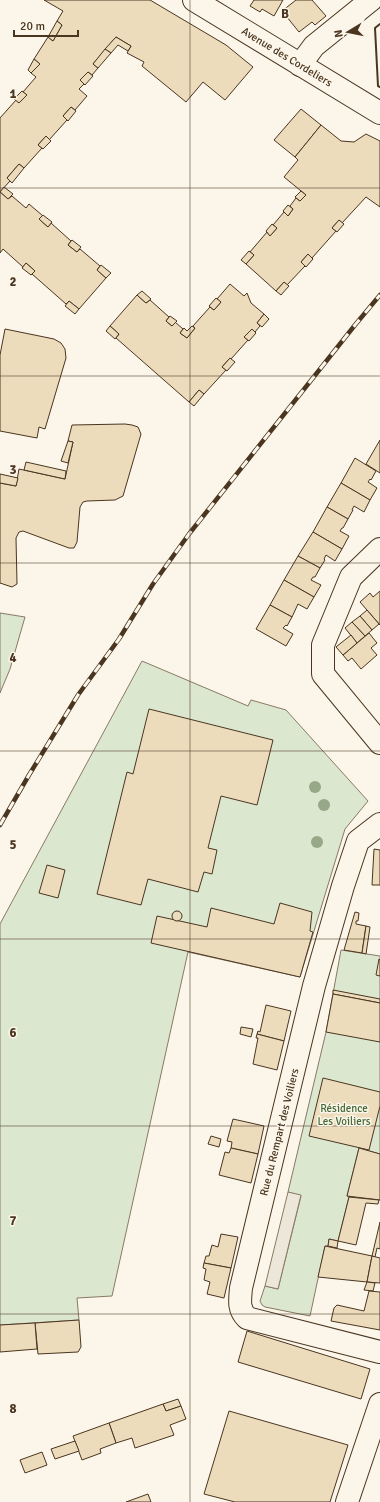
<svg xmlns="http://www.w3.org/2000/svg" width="380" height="1502" font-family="Signika,sans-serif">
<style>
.green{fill:#dce7d0;stroke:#887966}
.parking{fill:#ede7d9;stroke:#887966}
.building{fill:#ecdcbc;stroke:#4a3520}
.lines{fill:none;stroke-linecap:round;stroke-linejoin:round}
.minor-casing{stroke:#4a3520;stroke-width:24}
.minor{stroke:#fbf6e9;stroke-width:22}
.rail-casing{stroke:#4a3520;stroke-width:4.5}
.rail{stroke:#fbf6e9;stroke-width:3;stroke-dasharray:9;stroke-linecap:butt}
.wall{stroke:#4a3520;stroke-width:2}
.tree{fill:#96a887}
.grid{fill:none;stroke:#4a3520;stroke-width:1;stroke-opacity:0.55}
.labels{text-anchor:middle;stroke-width:3;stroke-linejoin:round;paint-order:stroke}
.street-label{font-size:11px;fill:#4a3520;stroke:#fbf6e9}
.park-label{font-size:11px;fill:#436837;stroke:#fbf6e9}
.grid-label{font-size:13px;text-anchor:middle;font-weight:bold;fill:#4a3520;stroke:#fbf6e9;stroke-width:3;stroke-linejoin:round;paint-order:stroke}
</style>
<rect width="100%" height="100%" fill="#fbf6e9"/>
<g class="green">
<path d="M0 613 25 617 10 669 0 693Z"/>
<path d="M142 661 248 706 251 700 286 710 368 801 345 829 300 977 188 952 112 1296 77 1298 79 1320 0 1325V924Z"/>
<path d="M341 950 380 956V1154L359 1148 347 1196 349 1197 338 1241 329 1239 328 1246H325L310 1316 265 1307 262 1305 260 1301 265 1286 278 1289 301 1196 288 1192 326 1032Z"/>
</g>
<path class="parking" d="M288 1192 301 1195 278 1289 265 1286Z"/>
<g class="building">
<path d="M44 0H150L226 45 253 67 225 100 203 82 186 102 142 66 144 62 127 53 131 46 116 37 93 64 98 68 92 75 88 72 80 80 84 84 79 89 87 96 75 110 71 107 63 116 67 120 49 140 46 136 38 145 42 148 24 168 19 164 7 178 10 181 0 192V118L16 100 19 103 27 95 23 92 36 77 31 73 40 64 34 59 48 37 53 41 62 25 57 21 63 11Z"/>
<path d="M254 0H283L274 16 262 9 260 12 250 6Z"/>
<path d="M296 0H312L326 16 315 25 312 22 299 32 282 11Z"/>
<path d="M57 21 62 25 53 41 48 37Z"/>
<path d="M116 37 131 46 128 51 118 45 111 53 105 49Z"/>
<path d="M105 49 111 53 98 68 93 64Z"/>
<path d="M34 59 40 64 31 73 28 70Z"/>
<path d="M88 72 93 76 85 85 80 80Z"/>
<path d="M22 91 27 95 19 103 14 99Z"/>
<path d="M71 107 76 111 68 121 63 116Z"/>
<path d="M301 109 321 125 295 157 274 140Z"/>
<path d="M321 125 341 141 354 142 366 134 380 141V207L366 197 342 223 339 220 332 228 336 231 312 258 308 254 301 262 305 266 287 285 284 282 276 291 246 264 254 255 250 252 267 232 270 236 277 228 273 225 284 212 288 216 293 209 290 206 296 198 300 201 306 195 284 177 298 160 295 157Z"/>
<path d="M46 136 51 141 43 149 38 145Z"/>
<path d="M19 164 24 168 12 183 7 178Z"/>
<path d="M4 187 13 194 8 199 0 192Z"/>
<path d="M301 191 306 195 300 201 295 197Z"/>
<path d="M0 192 8 199 12 196 26 208 29 204 43 216 39 219 48 227 51 223 71 241 68 245 77 252 80 249 100 266 97 270 106 278 79 309 69 301 66 304 32 274 35 271 26 263 23 267 3 249 0 253Z"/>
<path d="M288 205 293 209 288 216 283 211Z"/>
<path d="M43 215 52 222 48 227 39 219Z"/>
<path d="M339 220 344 224 337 232 332 228Z"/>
<path d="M272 224 277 228 270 236 266 231Z"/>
<path d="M72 240 81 247 77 252 68 245Z"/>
<path d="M249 251 254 255 246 264 241 260Z"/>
<path d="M308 254 313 259 306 267 301 262Z"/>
<path d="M26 263 35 271 31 275 22 268Z"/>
<path d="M101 265 111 273 106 278 97 270Z"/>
<path d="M284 282 289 286 281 295 276 291Z"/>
<path d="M230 284 244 296 247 293 251 303 264 314 257 323 260 326 255 332 252 329 244 337 248 340 231 359 230 358 222 367 226 370 204 394 199 390 189 402 116 338 119 334 110 326 137 295 146 303 150 300 169 317 166 321 172 326 175 322 183 329 180 333 187 338 195 328 193 326 210 307 214 310 221 302 217 299Z"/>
<path d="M142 291 151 299 146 303 137 295Z"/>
<path d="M216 298 221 302 214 310 209 306Z"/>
<path d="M69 301 79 309 75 314 65 306Z"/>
<path d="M264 314 269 319 262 327 257 323Z"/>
<path d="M170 316 177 321 172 326 166 321Z"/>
<path d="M110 326 119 334 115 339 106 331Z"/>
<path d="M192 326 195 328 187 338 180 333 184 328 187 331Z"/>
<path d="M5 329 54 339 61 343 65 349 66 358 45 429 39 427 37 438 0 431V355Z"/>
<path d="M252 329 256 333 249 341 244 337Z"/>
<path d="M230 358 235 362 227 371 222 367Z"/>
<path d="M199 390 204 394 194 406 189 402Z"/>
<path d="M125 424 132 425 138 427 141 434 123 496 115 500 87 501 83 502 80 507 77 542 74 548H69L23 531 19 532 16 538 17 584 12 587 0 583V483L16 486 19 469 65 479 73 442 68 441 72 425Z"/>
<path d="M380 440V473L366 464Z"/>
<path d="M68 441 73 442 68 463 61 461Z"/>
<path d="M355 458 376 471 371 480 370 479 368 482 377 488 370 500 341 483Z"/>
<path d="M26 462 66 471 65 479 24 470Z"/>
<path d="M0 474 18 478 16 486 0 483Z"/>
<path d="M341 483 370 500 364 512 354 506 352 510H353L348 519 327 507Z"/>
<path d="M327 507 348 519 343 528H342L340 531 349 536 342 549 313 532Z"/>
<path d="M313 532 342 549 335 561 326 555 324 559 325 560 320 568 298 556Z"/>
<path d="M298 556 320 568 315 577H313L311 580 321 585 314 597 284 580Z"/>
<path d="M284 580 314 597 307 609 298 604 292 617 270 605Z"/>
<path d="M380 591V625L360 602 370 593 373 597Z"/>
<path d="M270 605 292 617 287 626 286 625 283 628 293 634 286 646 256 629Z"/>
<path d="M367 610 379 624 372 630 360 616Z"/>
<path d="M360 616 372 630 365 636 352 622Z"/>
<path d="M352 622 365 636 357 643 345 628Z"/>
<path d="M369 633 377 643 371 648 377 655 361 669 352 658 348 661 343 655Z"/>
<path d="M351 635 357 643 343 655 336 647Z"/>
<path d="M149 709 273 740 257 805 221 796 208 848 217 850 212 874 204 872 198 892 148 879 141 905 97 894 127 772 133 774Z"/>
<path d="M374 849 380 850V885H372Z"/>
<path d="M47 865 65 870 58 898 39 893Z"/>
<path d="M280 903 312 912 310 931 313 932 300 977 151 943 157 916 207 927 211 908 274 924Z"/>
<circle cx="177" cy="916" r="5"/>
<path d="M355 912 359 913 358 921H356V924L366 926 362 953 344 950Z"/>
<path d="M366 926 370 927 366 954 362 953Z"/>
<path d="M379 959 380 960V976L376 975Z"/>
<path d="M333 990 380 999V1003L333 994Z"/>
<path d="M333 994 380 1003V1042L326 1032Z"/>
<path d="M266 1005 291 1011 284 1041 257 1034 258 1031 260 1032Z"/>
<path d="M241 1027 253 1029 251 1037 240 1034Z"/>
<path d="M257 1034 284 1041 277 1070 253 1064 258 1038H256Z"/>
<path d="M323 1078 380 1092V1106L369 1150 309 1136Z"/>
<path d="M233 1119 264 1126 258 1154 231 1148 232 1142 227 1141Z"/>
<path d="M211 1136 221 1139 219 1147 208 1144Z"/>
<path d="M231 1148 258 1154 251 1183 219 1175 225 1152 229 1153Z"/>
<path d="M359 1148 380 1154V1200L347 1196Z"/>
<path d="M349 1197 379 1200 378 1204 366 1203 356 1245 338 1241Z"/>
<path d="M380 1222V1249L377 1248 375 1257 372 1256Z"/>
<path d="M221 1234 238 1237 231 1268 204 1263 206 1256H209L212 1245 218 1247Z"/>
<path d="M329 1239 338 1241 337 1248 328 1246Z"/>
<path d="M325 1246 372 1256 367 1282 318 1277Z"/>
<path d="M372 1256 380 1258V1283L367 1282Z"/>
<path d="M204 1263 231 1268 224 1298 207 1294 210 1282 204 1280 206 1269 203 1268Z"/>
<path d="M367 1282 375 1283 373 1291 364 1290Z"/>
<path d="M369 1291 380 1292V1330L331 1321 334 1308 337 1305 364 1311Z"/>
<path d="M79 1320 81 1347 78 1352 38 1354 35 1323Z"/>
<path d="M35 1323 37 1349 0 1352V1325Z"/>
<path d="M247 1331 370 1369 361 1399 238 1362Z"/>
<path d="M178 1399 181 1406 166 1411 163 1404Z"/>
<path d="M163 1404 166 1411 181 1406 186 1419 170 1425 174 1435 135 1448 132 1438 116 1443 109 1423Z"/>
<path d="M229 1411 348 1445 330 1502H235L204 1494Z"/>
<path d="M109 1423 116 1443 100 1449 101 1453 82 1460 73 1436Z"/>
<path d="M75 1441 79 1451 55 1459 51 1449Z"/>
<path d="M42 1452 47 1465 25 1473 20 1460Z"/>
<path d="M148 1494 151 1502H126Z"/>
</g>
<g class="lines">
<defs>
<g id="minor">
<path id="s1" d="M194 0 380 113"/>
<path d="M300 65 314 46 371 0"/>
<path d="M380 549 351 577 323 645V674L380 743"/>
<path d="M380 824 358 841 343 886 314 986 241 1288C240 1300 238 1309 247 1318L380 1352"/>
<path d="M347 1502 380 1404"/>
</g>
</defs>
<use href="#minor" class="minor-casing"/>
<use href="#minor" class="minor"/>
<defs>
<path id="rail" d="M0 825 29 775 78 695 119 639 153 584 189 534 355 325 380 295"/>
</defs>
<use href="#rail" class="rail-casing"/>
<use href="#rail" class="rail"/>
<path class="wall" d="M380 24 375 28 378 86 380 87"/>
</g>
<g class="tree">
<circle cx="315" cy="787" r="6"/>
<circle cx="324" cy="805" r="6"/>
<circle cx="317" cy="842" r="6"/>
</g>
<path class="grid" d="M190 0V1502M0 188H380M0 376H380M0 563H380M0 751H380M0 939H380M0 1126H380M0 1314H380"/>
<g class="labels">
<g class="street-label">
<text dy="4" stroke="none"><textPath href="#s1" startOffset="109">Avenue des Cordeliers</textPath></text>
<text transform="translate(279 1132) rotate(-76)" y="4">Rue du Rempart des Voiliers</text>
</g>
<g class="park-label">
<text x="344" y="1112">Résidence<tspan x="344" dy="13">Les Voiliers</tspan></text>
</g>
</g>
<g class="grid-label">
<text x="285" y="18">B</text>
<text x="13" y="98">1</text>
<text x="13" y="286">2</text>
<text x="13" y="474">3</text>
<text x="13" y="662">4</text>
<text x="13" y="849">5</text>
<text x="13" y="1037">6</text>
<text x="13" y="1225">7</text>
<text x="13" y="1413">8</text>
</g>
<g transform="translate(348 32) rotate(260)" stroke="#fbf6e9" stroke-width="3" paint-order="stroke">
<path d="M0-3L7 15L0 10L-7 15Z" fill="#4a3520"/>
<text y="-6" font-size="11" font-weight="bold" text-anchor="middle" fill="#4a3520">N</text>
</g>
<path d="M14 30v6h64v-6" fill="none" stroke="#4a3520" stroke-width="2"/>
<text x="20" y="30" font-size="12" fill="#4a3520" stroke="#fbf6e9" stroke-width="3" paint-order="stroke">20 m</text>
</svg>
